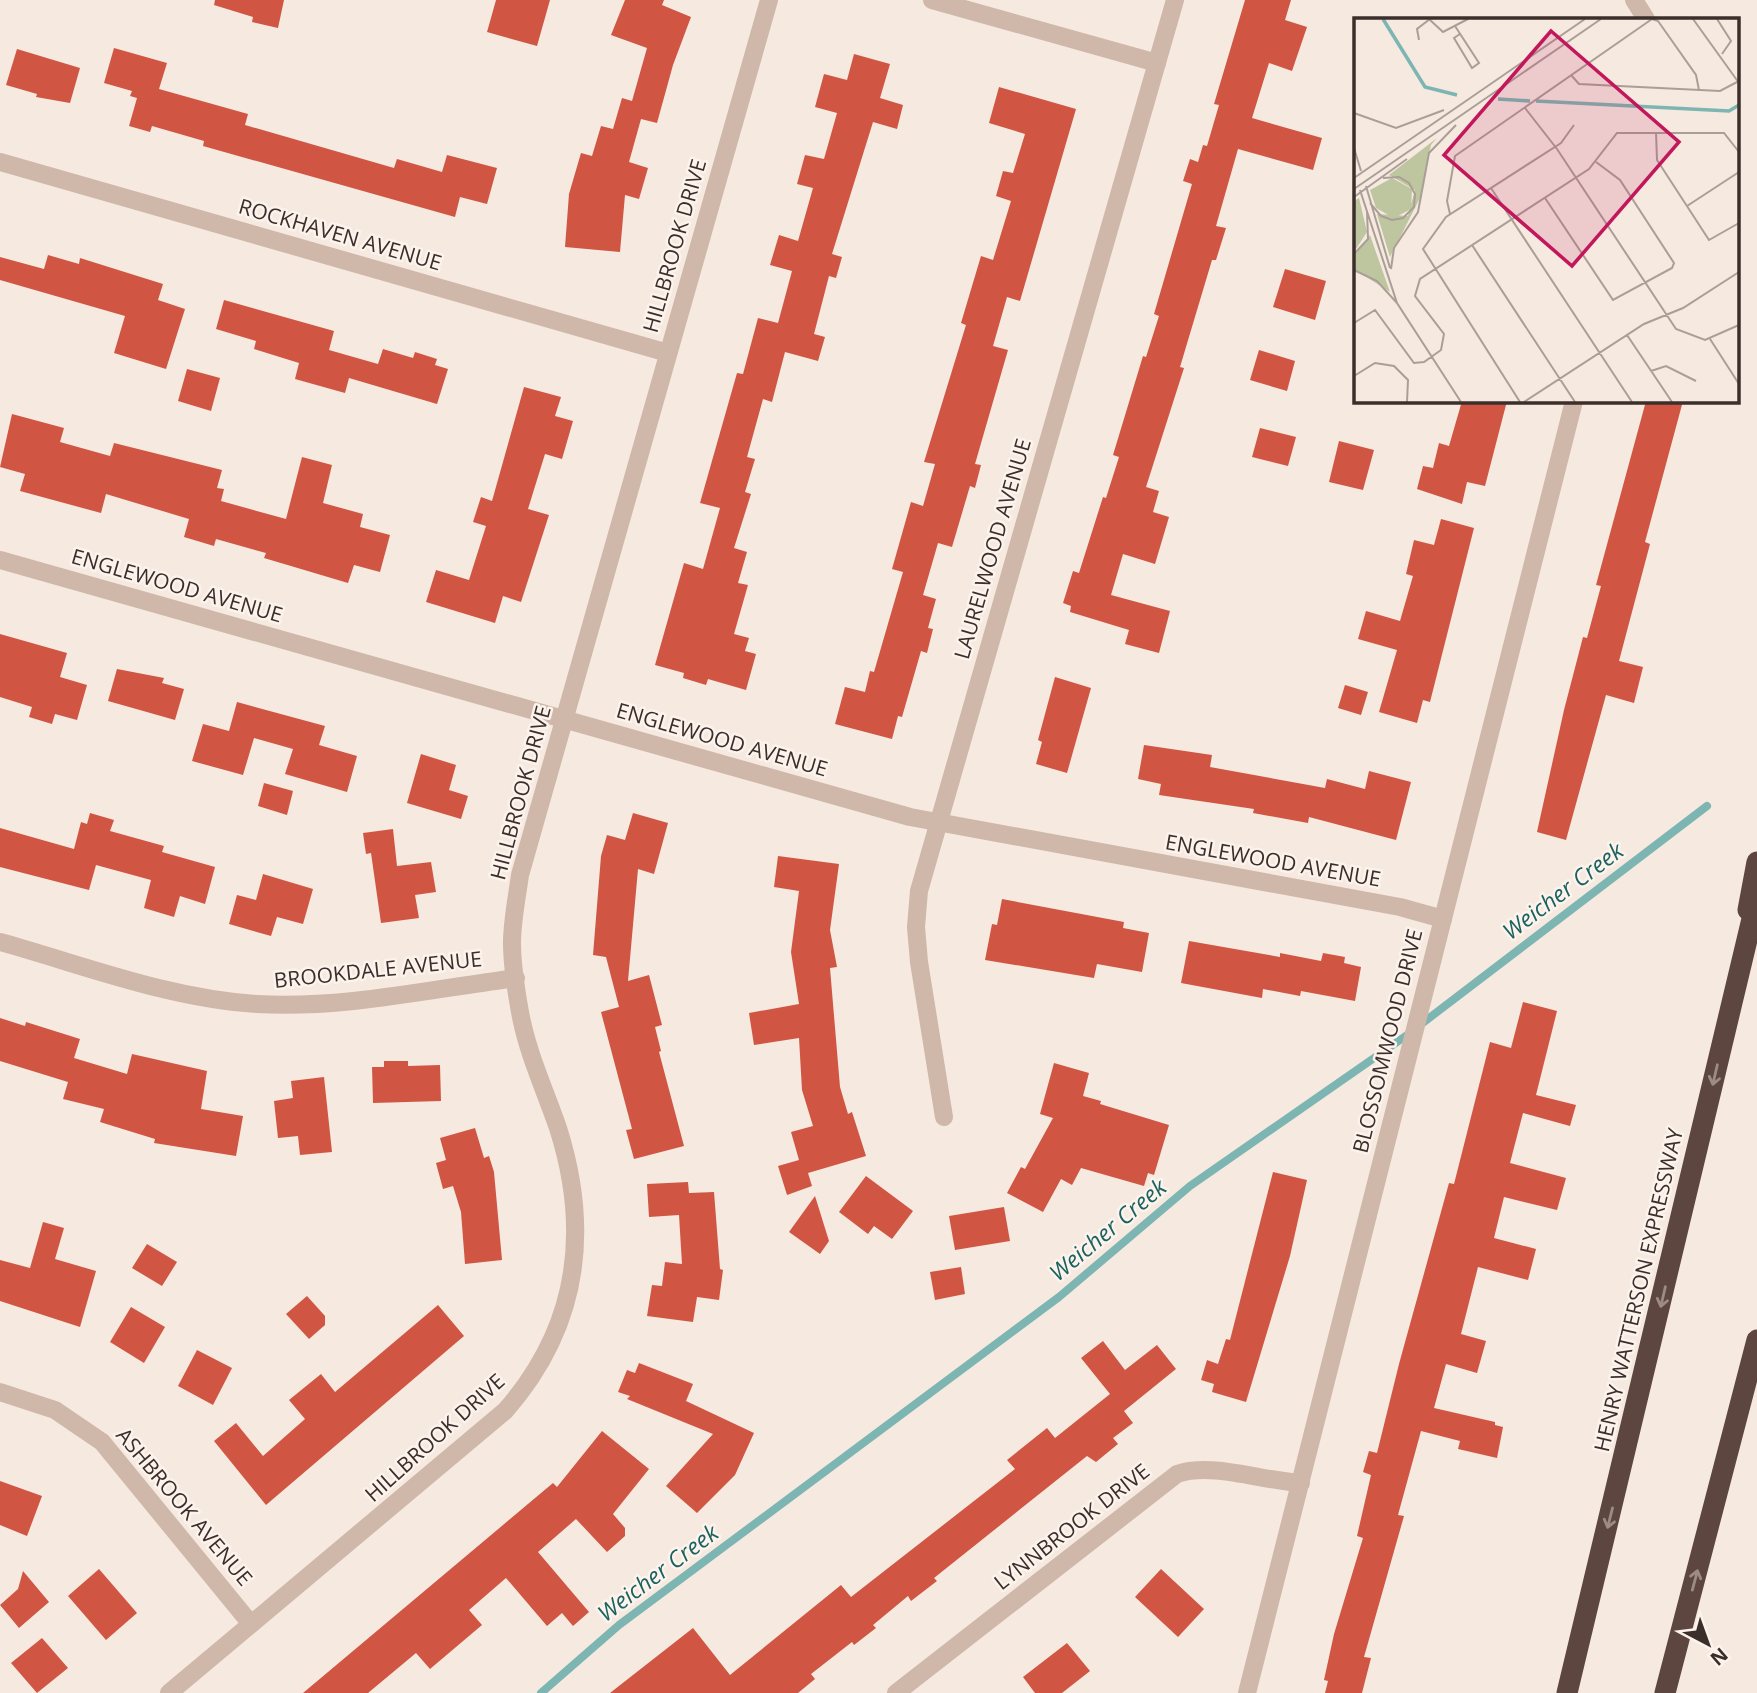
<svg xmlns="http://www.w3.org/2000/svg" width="1757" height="1693" font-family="'Open Sans',sans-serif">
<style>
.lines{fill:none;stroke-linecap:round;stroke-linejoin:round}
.stream{stroke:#7cb5b1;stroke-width:8}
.building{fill:#d05643}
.minor{stroke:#cfb7aa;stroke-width:18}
.highway{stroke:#5d4640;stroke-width:21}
.oneway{stroke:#9d8b85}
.labels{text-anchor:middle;stroke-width:5;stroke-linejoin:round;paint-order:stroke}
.street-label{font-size:21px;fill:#3c2e2a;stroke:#fcf3ed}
.water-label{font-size:23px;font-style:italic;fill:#1b625f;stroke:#fcf3ed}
.inset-river{fill:none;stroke:#7cb5b1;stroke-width:3.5}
.inset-road{fill:none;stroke:#ab9e97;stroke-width:2}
.view{fill:#c2185b;fill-opacity:0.15;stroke:#c2185b;stroke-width:3.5}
.inset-edge{fill:none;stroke:#3c2e2a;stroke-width:3.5}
</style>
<rect width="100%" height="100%" fill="#f5e9e0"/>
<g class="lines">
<g class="stream">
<path d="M1420 1025 1707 806"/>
<path d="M541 1693 619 1625 1059 1297 1190 1186 1410 1033"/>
</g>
</g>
<g class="building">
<path d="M215 0H284L278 28 252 22 253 17 214 5Z"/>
<path d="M496 0H550L537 46 487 32Z"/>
<path d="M625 0H664L662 5 691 17 673 65 657 123 641 119 629 162 648 168 639 199 625 195 620 252 565 247 569 194 581 153 592 156 601 126 613 129 622 98 632 101 647 48 611 35Z"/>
<path d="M1245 0H1291L1285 20 1307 27 1292 71 1269 63 1252 118 1322 138 1313 170 1238 149 1216 226 1226 228 1216 260H1212L1180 367 1184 368 1146 487 1159 491 1153 512 1169 517 1155 564 1123 554 1111 595 1170 611 1159 653 1125 644 1129 630 1070 612 1071 606 1063 603 1073 571 1079 573 1103 497 1106 498 1119 457 1113 455 1143 356 1146 357 1159 316 1154 314 1192 184 1183 181 1190 159 1198 162 1203 145 1207 146 1219 105 1214 104Z"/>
<path d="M114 48 167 63 159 89 248 114 245 125 394 168 397 159 442 172 447 155 497 168 487 204 460 197 455 217 203 146 204 141 152 126 150 132 129 126 137 98 130 96 132 91 104 83Z"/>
<path d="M17 49 80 68 70 103 36 97 37 94 6 85Z"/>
<path d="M854 54 890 64 880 98 903 105 897 129 873 122 832 254 842 257 836 278 829 276 814 334 825 337 818 361 785 352 772 402 763 399 747 457 755 459 745 492 751 494 734 548 747 552 738 583 748 585 734 634 749 638 745 651 756 654 746 690 708 679 706 685 683 678 684 673 655 665 684 563 703 569 720 508 700 503 737 373 743 374 758 318 778 323 792 271 770 265 779 235 798 241 813 188 797 184 805 155 824 159 837 113 815 107 824 74 847 80Z"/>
<path d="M999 87 1076 109 1020 301 1007 297 993 346 1008 350 975 464 981 465 975 488 970 486 952 547 938 543 923 595 936 599 928 628 933 629 927 653 921 651 902 717 898 716 892 739 835 724 845 687 865 692 870 671 874 672 903 572 892 569 911 502 923 506 935 464 924 462 966 325 961 323 981 256 993 260 1011 201 996 196 1003 171 1013 173 1025 134 989 123Z"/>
<path d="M48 255 79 264 80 258 163 284 158 300 185 309 166 369 114 353 125 316 0 280V257L44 269Z"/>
<path d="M1285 269 1326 281 1315 320 1273 307Z"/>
<path d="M224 300 334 331 329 350 378 364 383 349 413 358 415 352 437 359 435 365 448 369 437 404 349 378 345 393 295 379 299 363 254 349 256 341 216 329Z"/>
<path d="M1259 350 1295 361 1287 391 1250 380Z"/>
<path d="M187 369 220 378 211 411 178 401Z"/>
<path d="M524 387 561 397 555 416 573 421 562 459 545 454 528 509 549 515 521 602 503 596 495 623 426 602 436 570 469 580 486 526 473 522 481 497 492 501Z"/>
<path d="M1462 401H1507L1485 486 1467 482 1462 504 1417 489 1423 466 1433 468 1439 443 1449 446Z"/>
<path d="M1646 401H1683L1645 542 1650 544 1619 661 1643 667 1634 703 1606 695 1566 840 1537 832 1564 710 1583 637 1587 638 1601 586 1596 585Z"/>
<path d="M12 414 64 428 60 442 110 456 114 443 222 470 217 488 224 489 221 501 286 519 302 457 332 465 323 503 363 514 360 527 390 535 380 572 354 565 348 583 264 558 266 553 216 539 214 546 184 537 189 519 106 494 101 513 20 491 25 474 0 467Z"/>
<path d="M1260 428 1296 437 1288 466 1252 457Z"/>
<path d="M1339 441 1374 450 1363 490 1329 482Z"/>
<path d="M1441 519 1474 528 1430 702 1423 700 1417 723 1379 712 1397 650 1358 639 1366 611 1400 621 1413 576 1406 574 1414 540 1434 545Z"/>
<path d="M0 634 67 653 60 677 87 685 77 720 55 714 52 724 29 717 32 707 0 697Z"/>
<path d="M117 669 164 678 162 683 184 689 175 720 108 701Z"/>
<path d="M1055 677 1091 688 1067 773 1036 764 1042 742 1038 740Z"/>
<path d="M1345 685 1368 692 1361 715 1338 708Z"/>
<path d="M237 702 325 726 319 745 357 756 347 792 285 774 293 749 254 738 243 775 192 761 203 724 229 731Z"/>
<path d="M1144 745 1212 755 1210 767 1325 788 1327 779 1365 789 1369 771 1411 782 1396 840 1309 817 1308 823 1253 813 1254 809 1159 795 1161 784 1138 779Z"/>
<path d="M421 754 456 765 449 790 468 796 461 819 407 803Z"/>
<path d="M264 783 293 791 287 815 258 806Z"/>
<path d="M90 813 114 820 110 831 164 846 162 852 215 867 205 904 180 896 174 917 144 908 151 880 96 865 89 890 0 867V828L74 849 81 822 87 824Z"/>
<path d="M633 813 668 823 654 874 638 869 628 981 649 975 662 1025 655 1027 661 1051 659 1052 684 1146 634 1159 626 1130 632 1129 601 1012 619 1007 606 957 593 955 601 856 607 835 625 840Z"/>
<path d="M393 829 397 866 431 862 436 892 415 895 419 918 381 923 371 853 366 854 363 833Z"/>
<path d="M778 856 839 864 830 930 837 967 830 968 840 1087 848 1114 852 1112 866 1156 808 1173 812 1186 787 1195 778 1166 799 1160 791 1132 813 1126 802 1090 799 1038 754 1045 749 1013 799 1004 791 952 799 891 774 887Z"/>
<path d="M263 874 313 889 303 924 277 917 271 936 229 924 237 895 256 900Z"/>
<path d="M1002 899 1124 922 1123 928 1149 933 1142 972 1097 964 1094 978 985 960 992 924 997 925Z"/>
<path d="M1189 941 1280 957V953L1321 961 1323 953 1345 957 1344 963 1361 967 1355 1001 1301 991 1300 996 1263 989 1262 998 1181 983Z"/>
<path d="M1523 1002 1557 1011 1536 1095 1576 1105 1570 1126 1523 1113 1510 1163 1566 1178 1557 1210 1504 1197 1494 1238 1536 1249 1528 1280 1478 1267 1461 1334 1486 1341 1477 1373 1446 1364 1434 1408 1495 1422V1425L1503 1427 1497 1458 1458 1449 1460 1441 1421 1431 1398 1515 1404 1516 1364 1657 1371 1658 1362 1693H1325L1328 1681 1324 1680 1334 1634 1363 1538 1357 1536 1371 1475 1363 1472 1369 1451 1377 1453 1399 1364 1449 1183 1454 1184 1490 1042 1511 1048Z"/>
<path d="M0 1018 25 1026 26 1022 80 1039 74 1058 127 1074 132 1054 207 1071 201 1109 243 1116 236 1156 154 1143 155 1139 100 1122 104 1109 63 1099 68 1082 0 1061Z"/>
<path d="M384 1061H408V1066L440 1065 441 1101 373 1103 372 1067H384Z"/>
<path d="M1054 1063 1089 1073 1083 1096 1101 1101 1100 1104 1169 1125 1154 1175 1148 1173 1144 1186 1081 1168 1072 1185 1061 1179 1043 1212 1007 1193 1021 1167 1025 1169 1053 1118 1040 1114Z"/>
<path d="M324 1077 332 1152 300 1155 298 1136 278 1138 274 1101 293 1098 291 1081Z"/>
<path d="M475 1128 484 1158 489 1156 494 1172 502 1260 465 1264 461 1212 453 1186 443 1189 436 1163 446 1160 440 1138Z"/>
<path d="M1273 1172 1307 1180 1290 1256 1246 1402 1212 1392 1214 1384 1201 1380 1207 1360 1218 1364 1226 1339 1230 1340Z"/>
<path d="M866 1176 913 1211 892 1239 874 1226 868 1234 839 1212Z"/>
<path d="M688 1182 689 1193 714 1192 720 1269 723 1270 719 1300 697 1297 693 1322 647 1316 652 1285 662 1286 665 1262 682 1264 679 1215 649 1217 647 1184Z"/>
<path d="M815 1196 829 1241 820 1254 789 1232Z"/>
<path d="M1004 1207 1010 1241 955 1250 949 1216Z"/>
<path d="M43 1222 64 1228 55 1259 96 1271 80 1327 0 1301V1260L30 1268Z"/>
<path d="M147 1244 177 1262 162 1286 132 1268Z"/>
<path d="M961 1267 965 1294 935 1300 930 1272Z"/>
<path d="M307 1296 325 1316V1325L309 1339 286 1314Z"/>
<path d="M438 1305 464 1336 266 1505 214 1441 236 1423 263 1456 305 1419 289 1400 321 1374 335 1392Z"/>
<path d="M131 1307 165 1327 144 1363 110 1342Z"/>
<path d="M1103 1341 1125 1370 1157 1345 1176 1369 1124 1411 1133 1423 1113 1438 1118 1444 1096 1462 1087 1456 934 1578 937 1581 911 1601 908 1596 873 1625 876 1628 854 1645 852 1642 811 1674 815 1679 798 1693H610L693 1628 730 1675 841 1585 851 1597 1015 1469 1007 1460 1047 1428 1055 1438 1110 1394 1081 1358Z"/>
<path d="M197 1350 232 1368 213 1405 178 1386Z"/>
<path d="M639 1363 693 1384 686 1401 754 1433 735 1475 697 1513 666 1486 713 1434 627 1399 630 1396 618 1392 627 1370 635 1373Z"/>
<path d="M602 1431 649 1469 613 1514 625 1528V1536L607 1552 576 1519 538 1552 589 1612 573 1626 562 1613 547 1626 506 1578 469 1610 482 1625 430 1669 416 1653 368 1693H303L553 1483 557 1487Z"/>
<path d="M0 1481 42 1496 27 1536 0 1525Z"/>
<path d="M99 1569 137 1613 106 1640 68 1596Z"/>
<path d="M1161 1569 1204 1609 1178 1637 1135 1597Z"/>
<path d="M23 1571 49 1602 19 1628 0 1605 18 1589Z"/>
<path d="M42 1638 68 1668 37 1693 11 1663Z"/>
<path d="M1067 1643 1090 1671 1062 1693H1035L1023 1677Z"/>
</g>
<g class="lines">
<g class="minor">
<path d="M932 0 1157 63"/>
<path d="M1634 0 1646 19"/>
<path d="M0 162 668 353"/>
<path d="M0 560 910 817 1400 907 1443 919"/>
<path d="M0 942C83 965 170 999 257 1004 343 1009 431 989 516 978"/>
<path d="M944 1117 919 962 916 927 919 891 1175 0"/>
<path d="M0 1392 55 1410 102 1442 251 1624"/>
<path d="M169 1693 505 1411C578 1328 591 1232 558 1128 545 1090 527 1052 520 1012 516 990 512 965 512 943 512 921 517 897 520 875L769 0"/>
<path d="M896 1693 1177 1474C1213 1462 1262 1481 1301 1483"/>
<path d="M1247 1693 1574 401"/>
</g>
<g class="highway">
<path d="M1748 910 1757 862"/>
<path d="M1567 1693 1757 898"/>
<path d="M1665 1693 1757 1340"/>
</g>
</g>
<defs><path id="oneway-shaft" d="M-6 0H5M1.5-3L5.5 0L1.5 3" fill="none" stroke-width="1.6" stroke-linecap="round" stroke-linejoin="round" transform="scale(1.75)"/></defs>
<g class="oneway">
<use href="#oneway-shaft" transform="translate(1715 1075) rotate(103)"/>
<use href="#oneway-shaft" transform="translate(1663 1297) rotate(103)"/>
<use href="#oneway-shaft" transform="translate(1610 1518) rotate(104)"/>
<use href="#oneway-shaft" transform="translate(1695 1580) rotate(-75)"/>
</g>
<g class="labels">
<g class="street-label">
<text transform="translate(340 235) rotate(16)" y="7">ROCKHAVEN AVENUE</text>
<text transform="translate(675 246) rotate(-74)" y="7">HILLBROOK DRIVE</text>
<text transform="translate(993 549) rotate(-74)" y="7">LAURELWOOD AVENUE</text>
<text transform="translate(177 586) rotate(16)" y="7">ENGLEWOOD AVENUE</text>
<text transform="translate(722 740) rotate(16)" y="7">ENGLEWOOD AVENUE</text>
<text transform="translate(521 793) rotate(-75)" y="7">HILLBROOK DRIVE</text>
<text transform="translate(1273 861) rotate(10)" y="7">ENGLEWOOD AVENUE</text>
<text transform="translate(378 970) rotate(-6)" y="7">BROOKDALE AVENUE</text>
<text transform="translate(1388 1041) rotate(-76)" y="7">BLOSSOMWOOD DRIVE</text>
<text transform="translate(1639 1290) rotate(-77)" y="7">HENRY WATTERSON EXPRESSWAY</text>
<text transform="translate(435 1438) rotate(-42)" y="7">HILLBROOK DRIVE</text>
<text transform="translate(184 1507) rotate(50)" y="7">ASHBROOK AVENUE</text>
<text transform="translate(1072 1527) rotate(-38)" y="7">LYNNBROOK DRIVE</text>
</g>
<g class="water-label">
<text transform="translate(1563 891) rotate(-37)" y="8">Weicher Creek</text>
<text transform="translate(1108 1230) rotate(-40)" y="8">Weicher Creek</text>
<text transform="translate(658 1573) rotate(-37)" y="8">Weicher Creek</text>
</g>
</g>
<g transform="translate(1354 18)">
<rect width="385" height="385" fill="#f5e9e0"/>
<path d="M83 120 77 127 66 180 36 239 23 196 54 198 61 172 35 157ZM38 160 58 171 57 191 40 200 22 190 16 172ZM5 180 13 214 0 234V183ZM16 217 31 260 36 274 0 251V238Z" fill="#bdc69e"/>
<path class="inset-river" d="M29 1 71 69 103 77M144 81 176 83M182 83 375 93 385 87"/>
<path class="inset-road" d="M75 1 89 14 114 1M339 1 385 65M363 1 377 23 368 36M101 8 125 45 118 50 100 20 106 16M65 22 63 11 76 1M217 57 225 66 366 73 385 63M171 90 203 131 322 311 351 322 385 307M0 95 42 110 90 92M302 114 303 142 355 222 385 205M0 130 7 153M0 160 231 1M12 168 36 250M137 170 278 384M0 171 247 1M6 172 43 285 107 384M0 179 53 141M191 180 259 282 318 250 320 245 266 162 242 144M16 185 27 198 38 202 49 200 60 189 61 176 55 165 45 159 29 160M333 188 385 154M96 196 93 183 101 138 298 1 304 3 342 57 345 72M118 227 221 384M0 236 14 221 13 193M37 251 40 230 64 194 75 135 102 107M0 252 23 263 43 285M0 305 21 292 60 345 70 344 87 332 90 316 61 278 66 261 235 151 263 115H370L385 134M273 317 318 384M356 321 385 366M297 353 312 348 342 363M0 358 21 345 40 348 54 362 53 384M166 384 69 231 92 199 207 125 220 107M170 384 290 306 329 290 385 254"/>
<path class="view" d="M197 13 325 124 218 248 90 137Z"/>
<rect width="385" height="385" class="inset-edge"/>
</g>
<g transform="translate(1708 1644) rotate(139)" stroke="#fcf3ed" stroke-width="5" paint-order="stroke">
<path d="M0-5L12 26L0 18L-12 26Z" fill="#3c2e2a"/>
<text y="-10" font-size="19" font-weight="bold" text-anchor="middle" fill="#3c2e2a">N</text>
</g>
</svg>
